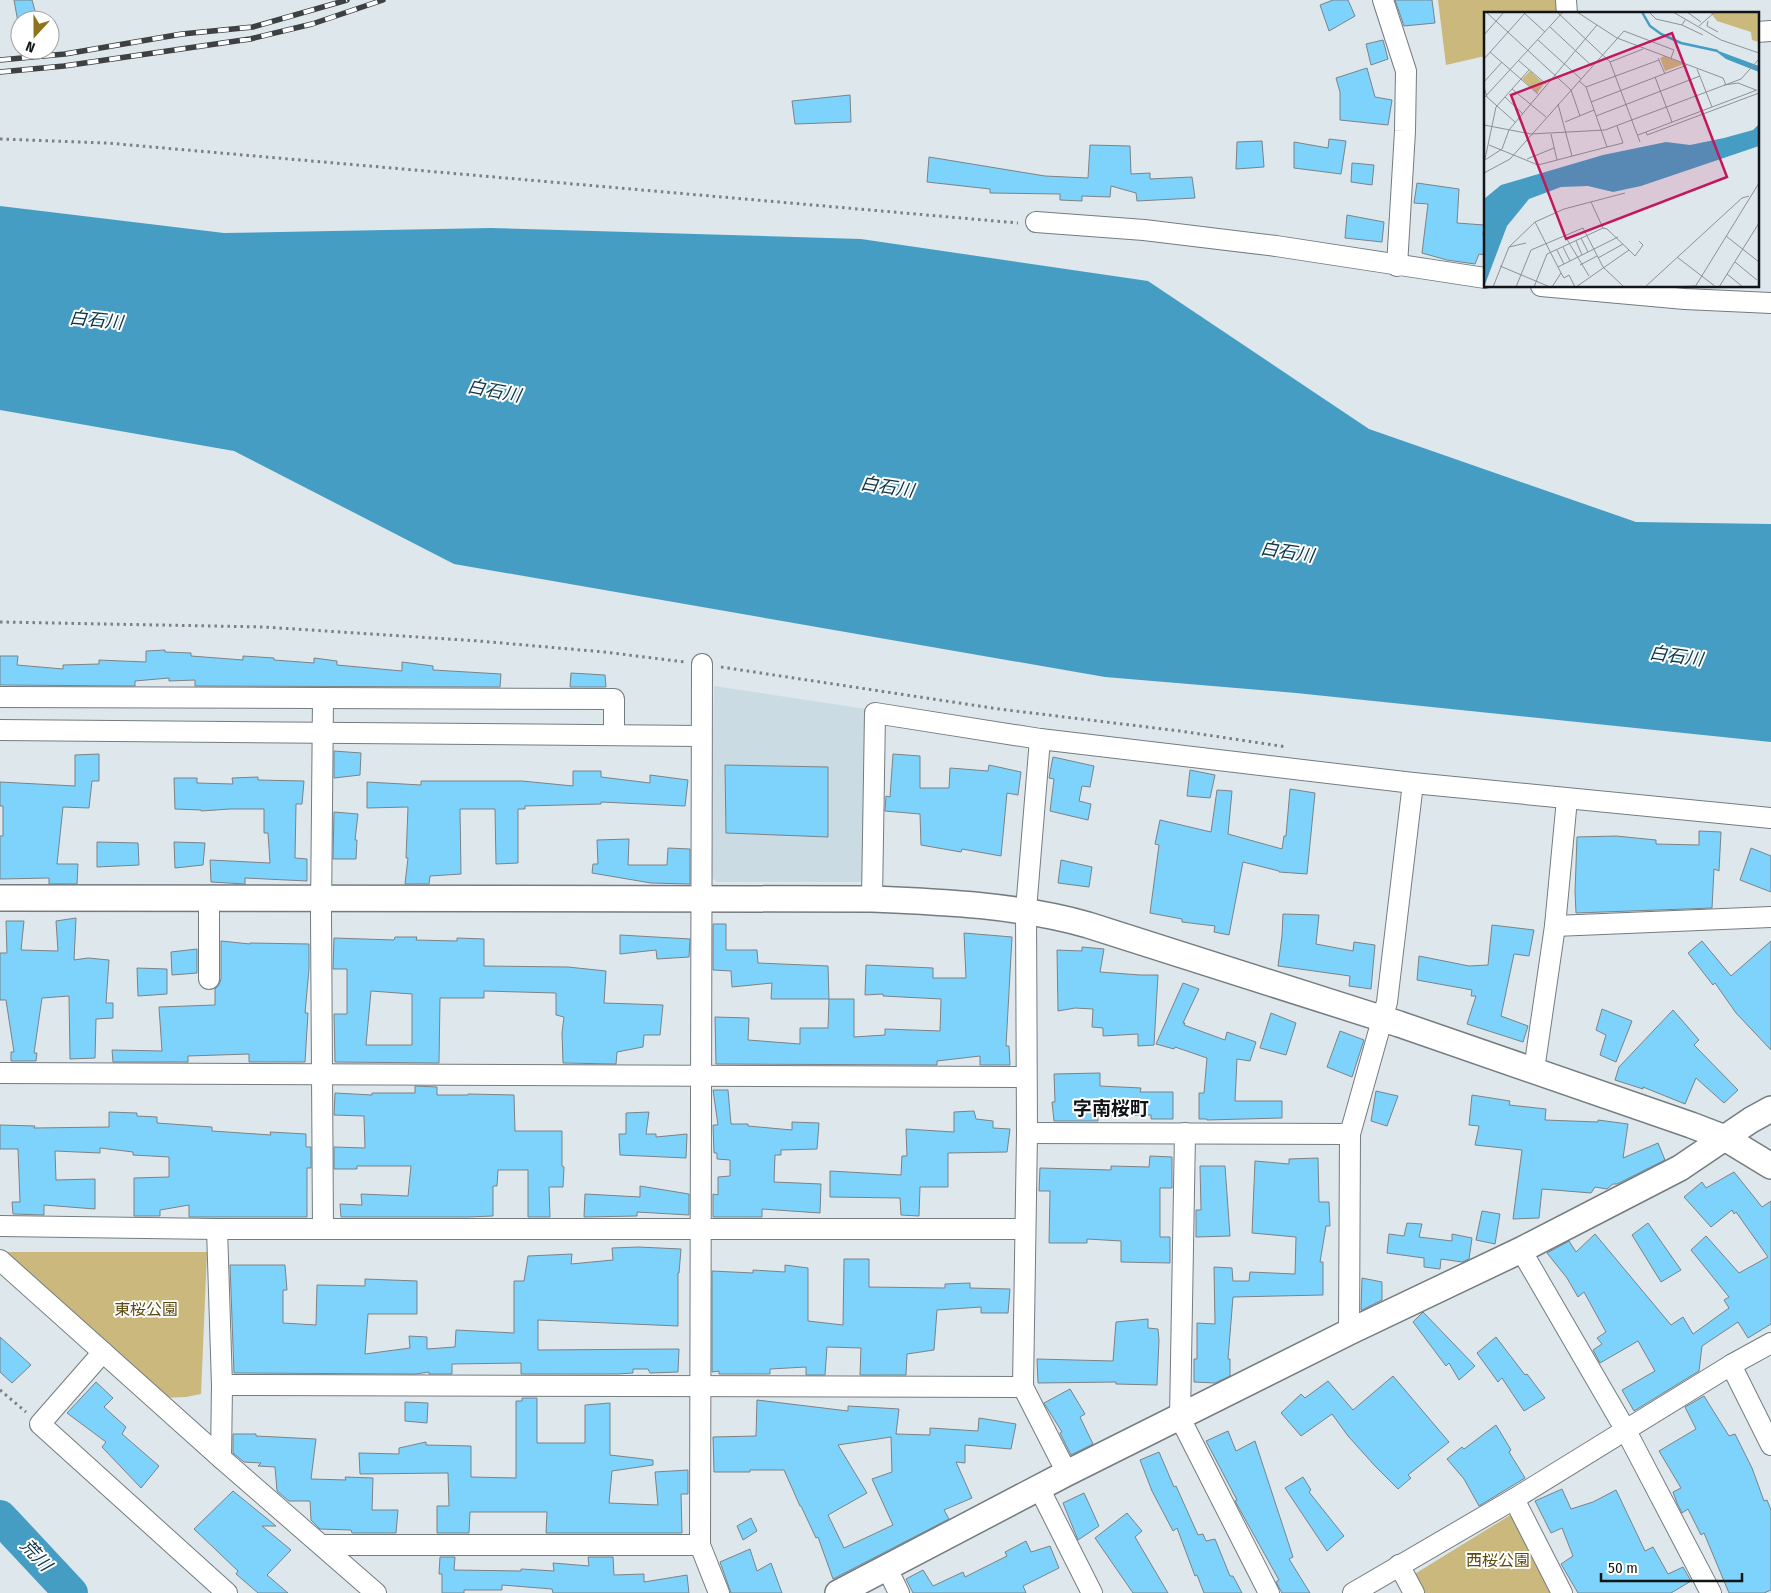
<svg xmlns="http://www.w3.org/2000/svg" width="1771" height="1593" font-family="'Fira Sans Condensed','Noto Sans JP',sans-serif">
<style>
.built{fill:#cadbe4}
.green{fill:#cab87d}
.water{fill:#469dc4}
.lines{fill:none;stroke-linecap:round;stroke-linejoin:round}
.river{stroke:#469dc4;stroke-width:34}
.building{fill:#7dd3fc;stroke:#7b8387;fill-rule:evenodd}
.minor-casing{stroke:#747c80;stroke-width:22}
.tertiary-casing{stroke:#747c80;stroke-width:28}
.path{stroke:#7a8083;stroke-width:3;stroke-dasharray:2.5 4;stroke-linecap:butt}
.minor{stroke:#fff;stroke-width:20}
.tertiary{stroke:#fff;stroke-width:25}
.rail-casing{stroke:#3d4144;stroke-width:5.5}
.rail{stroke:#fff;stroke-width:4;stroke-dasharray:11;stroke-linecap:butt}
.labels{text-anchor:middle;stroke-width:4;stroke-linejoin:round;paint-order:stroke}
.park-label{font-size:16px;fill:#5d4c0f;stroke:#fff}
.water-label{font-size:18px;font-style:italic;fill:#0e3546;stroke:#fff}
.quarter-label{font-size:19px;font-weight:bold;fill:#121517;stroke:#fff}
.inset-river{fill:none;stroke:#469dc4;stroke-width:2.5}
.inset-road{fill:none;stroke:#8c9397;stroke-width:1}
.view{fill:#c2185b;fill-opacity:0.15;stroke:#c2185b;stroke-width:2.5}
.inset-edge{fill:none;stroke:#121517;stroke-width:2.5}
</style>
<rect width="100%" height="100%" fill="#dee7ec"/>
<path class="built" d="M714 686 866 709 867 877 860 882H717L710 877Z"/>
<g class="green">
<path d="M1438 0H1555L1557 14H1485V56L1446 65Z"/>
<path d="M0 1252H207L201 1394 186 1397 159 1398Z"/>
<path d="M1512 1514 1550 1593H1422L1413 1575Z"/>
</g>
<path class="water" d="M0 206 224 233 491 228 861 239 1148 281 1369 429 1636 522 1771 524V742L1296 693 1105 677 454 564 234 451 0 410Z"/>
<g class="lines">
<path class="river" d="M0 1517 71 1593"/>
</g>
<g class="building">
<path d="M14 0H32L37 18 20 20 18 22Z"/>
<path d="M1333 0H1348L1355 16 1329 31 1320 5Z"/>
<path d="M1395 0H1432L1435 23 1404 26Z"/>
<path d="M1383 40 1388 59 1371 65 1366 44Z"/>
<path d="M1367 68 1375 97 1392 100 1388 125 1340 120V92L1336 78Z"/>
<path d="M850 95 851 122 795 124 792 101Z"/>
<path d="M1329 139 1346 141 1341 174 1294 168V142L1328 148Z"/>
<path d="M1262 141 1264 167 1236 169 1237 142Z"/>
<path d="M1090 145 1130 146 1131 174 1150 173V179L1192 177 1195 198 1137 201 1136 193 1111 186 1110 197 1082 196V201L1060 200V194L990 193V189L927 182 929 157 1045 176 1088 178Z"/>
<path d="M1352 163 1374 165 1372 185 1351 182Z"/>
<path d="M1417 183 1459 189 1457 223 1484 225 1483 236H1485V255L1479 254 1475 264 1447 260 1422 253 1428 204 1414 203Z"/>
<path d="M1347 215 1384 222 1382 242 1345 238Z"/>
<path d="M165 650V652L191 653V656L243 660V656L274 658V660L314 663V658L337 661V665L402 671V662L433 666V670L501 674 500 687 195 686V680L169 681V678L135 681V686L0 685V656H18L17 665 63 669V665L99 664V660L146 662V651Z"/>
<path d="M571 673 605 675 606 687H570Z"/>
<path d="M334 751 361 753 360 775 334 778Z"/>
<path d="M99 754V781H92L89 808 63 807 57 864H78L77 884H49V878L0 879V836H3V806H0V782L75 786V755Z"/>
<path d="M893 754 920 756V788H949L950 768 988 771 989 765 1021 772 1018 795 1007 793 1001 856 962 849 961 852 921 845 920 814 885 811 886 796 890 797Z"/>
<path d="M1053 757 1094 766 1090 787 1082 786 1079 801 1091 804 1088 820 1050 811 1054 779 1049 778Z"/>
<path d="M725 765 828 767V837L726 833Z"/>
<path d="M1190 770 1215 775 1210 798 1187 796Z"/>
<path d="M573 771H601V777L650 783V775L688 780 685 806 601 802V804L525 806V809H518V863L496 864 495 809H460L461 874 430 876 429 884H405L408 858H406L408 807 367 808V782L421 785V781H522L573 786Z"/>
<path d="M258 777V780L304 781 302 804H296L295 858 307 859V881L245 878V884L211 882 210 860 270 863 268 833H264V809H230L201 811V810L175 809 174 778H197V783L233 784 232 778Z"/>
<path d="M1290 789 1315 793 1307 874 1279 872V871L1243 862 1229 935 1214 932 1215 926 1182 922V919L1150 913 1159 845 1155 844 1160 820 1211 832 1217 790 1232 791 1228 834 1282 849 1284 836H1286Z"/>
<path d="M334 812 358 814 355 840H357L356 859H333Z"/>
<path d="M1699 831 1721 832 1719 871 1714 869 1712 908 1576 913 1575 892 1577 837 1616 836 1656 840V844L1699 845Z"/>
<path d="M629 839 628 865H667L668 848 690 849V884L651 883 592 873 593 864H598L597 840Z"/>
<path d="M97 842 138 843 139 865 97 867Z"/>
<path d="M174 842 205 843 203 865 175 868Z"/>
<path d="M1751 848 1771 856V892L1740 880Z"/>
<path d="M1061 860 1092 867 1089 887 1058 883Z"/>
<path d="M1283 914 1319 915 1316 944 1353 951 1354 942 1375 945 1371 989 1349 986 1350 976 1278 966 1282 936Z"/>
<path d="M76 918 74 960 88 958 109 960 106 1003H113V1018L96 1019 95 1058 70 1059 69 996 42 998 34 1053H37L36 1061H11V1052H14L6 1000H0V953H7L6 921H24L21 950 58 951 56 921Z"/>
<path d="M713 924H726V950H757L758 963 828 966 829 999H771L772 983 732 987 731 971 713 970Z"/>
<path d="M1492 925 1534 930 1529 956 1514 954 1501 1016 1528 1026 1523 1042 1467 1024 1476 996H1471L1472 990 1417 980 1419 956 1469 966 1488 965Z"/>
<path d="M964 933 1012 937 1006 1046H1009L1010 1065H980V1056L937 1061V1065L716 1064 715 1017 749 1018 748 1040 800 1044V1028H828L829 999H854V1037L885 1035V1029L940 1031 941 999 883 996V994L865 995 866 965 933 968V978H966Z"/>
<path d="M620 935 690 939 689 957 657 959 656 950 620 954Z"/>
<path d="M395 937H417L416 940 457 941V938L484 939V966L568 967 606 971 604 1003 663 1005 660 1035H644L643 1047 617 1052 616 1064 563 1063 562 1033 564 1017 556 1015V993L484 991V998H440L439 1063 335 1062 334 1014H347V969H333L334 938 394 940ZM371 991 412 994V1045H366Z"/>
<path d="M221 941 250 944V943L309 944V969L305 1013H308L305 1062H249V1054L188 1056V1062H113L112 1050 162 1051 159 1007 215 1005V989L219 985 221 979Z"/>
<path d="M1702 941 1731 976 1771 941V1050L1736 1013 1715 983 1713 985 1688 953Z"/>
<path d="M1082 947 1104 949 1100 972 1140 975H1158L1154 1045 1138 1046V1034L1103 1036V1028L1092 1027 1093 1009 1075 1008 1058 1011 1057 950 1082 951Z"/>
<path d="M197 949V973L172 975 171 952Z"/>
<path d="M137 968 167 969V994L138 996Z"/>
<path d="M1183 983 1199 989 1183 1023H1185L1184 1025 1225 1040 1227 1032 1256 1042 1250 1061 1237 1059 1235 1101H1282V1118L1207 1120V1119H1199V1093H1204L1207 1058 1175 1047 1174 1049 1156 1044Z"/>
<path d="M1602 1009 1632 1021 1616 1062 1600 1055 1606 1035 1596 1030Z"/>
<path d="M1673 1010 1699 1040 1694 1045 1738 1090 1724 1103 1696 1078 1685 1104 1643 1087V1089L1615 1080 1619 1067Z"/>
<path d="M1271 1013 1296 1023 1286 1055 1260 1048Z"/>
<path d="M1340 1031 1364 1040 1352 1077 1327 1067Z"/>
<path d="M1100 1073V1086L1141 1088 1140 1092H1173V1119H1151V1115L1098 1116V1121H1054L1052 1102H1055L1054 1074Z"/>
<path d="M415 1086 437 1087V1095H468V1094L514 1095 515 1131H562V1166L564 1167 563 1187H549L550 1217H528V1170H498L497 1186H493V1216L468 1217H341L340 1204 362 1205 361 1194 408 1196 411 1166H357V1169H334V1147L365 1148 364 1116 334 1115 335 1093 372 1095V1093H415Z"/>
<path d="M713 1090H728L731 1124H748V1126L792 1130V1122L819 1123 817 1149 781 1150V1155H775L774 1182 821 1184 820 1213 762 1209V1217H713V1194L718 1195V1177L730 1176V1160L717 1159V1153H714L713 1125H718Z"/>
<path d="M1376 1091 1398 1096 1387 1126 1371 1121Z"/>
<path d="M1472 1095 1510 1101 1509 1105 1546 1109 1545 1120 1598 1122V1120L1628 1124 1623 1158 1658 1143 1665 1160 1617 1184H1613L1607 1189 1595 1187 1591 1193 1542 1189 1539 1218 1513 1219 1522 1150 1475 1145 1479 1126 1469 1125Z"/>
<path d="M974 1111 976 1119 993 1121V1128L1010 1129 1007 1152 948 1153V1187H920L919 1216 901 1215 900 1198 830 1197V1171L901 1175 902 1156H907L906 1129 954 1132V1112Z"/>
<path d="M109 1112 137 1113V1116L157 1117V1123L212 1127V1131L271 1135 270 1132 306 1134V1147H311V1168H307V1217H189V1205L160 1210V1216H134V1178L169 1177V1157L133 1155V1152L100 1148V1153L55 1151 56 1180 95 1179V1209L44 1205V1215L13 1214 12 1202H20L18 1149H0V1125L35 1126 34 1128 109 1127Z"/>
<path d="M649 1112 646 1134H656V1137L687 1134 686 1158 620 1155 619 1134H626V1113Z"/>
<path d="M1150 1156 1172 1157V1188H1160V1237H1170V1263L1121 1262V1241L1087 1239V1243H1049L1050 1191H1039L1040 1168 1111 1170V1166L1149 1167Z"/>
<path d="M1318 1158 1319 1202H1329L1330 1226H1326L1320 1262H1323V1295L1233 1297 1228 1359H1230V1376L1215 1383 1194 1382V1359H1197V1323L1215 1324 1214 1267 1232 1268 1233 1281H1249L1250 1272 1295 1274 1296 1237 1252 1233 1255 1161 1289 1164V1159Z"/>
<path d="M1200 1166H1225L1230 1236 1196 1237V1210H1201Z"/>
<path d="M1734 1172 1762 1207 1771 1201V1324L1748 1338 1738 1322 1702 1346 1699 1371 1634 1411 1622 1390 1655 1371 1638 1341 1600 1363 1593 1350 1602 1344 1597 1338 1606 1332 1584 1292 1578 1297 1567 1278 1547 1253 1569 1241 1576 1252 1595 1234 1671 1325 1683 1317 1693 1334 1729 1308 1724 1300 1729 1297 1691 1250 1706 1236 1739 1273 1768 1257 1736 1212 1734 1214 1732 1210 1711 1227 1684 1197 1702 1182 1706 1188Z"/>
<path d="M640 1186 689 1194V1215L637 1212V1216L584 1217 585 1194 640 1197Z"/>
<path d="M1482 1211 1500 1214 1495 1244 1476 1240Z"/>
<path d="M1407 1223 1422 1224 1419 1237 1452 1241V1234L1472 1238 1469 1259 1462 1262 1441 1259 1440 1269 1424 1267V1258L1387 1253 1389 1234 1404 1236Z"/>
<path d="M1648 1223 1681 1270 1661 1282 1632 1235Z"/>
<path d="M638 1247 681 1249 679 1273H678V1326L538 1320V1350L679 1349 678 1372 650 1373 648 1369H633V1373L617 1374H521V1363L452 1364V1374H429V1372L416 1374 234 1373 230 1265H285L287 1290H283V1323L316 1325 317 1285 365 1286V1279L417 1281V1314H368L365 1354 410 1348 409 1336 427 1337V1349L455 1347 456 1330 514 1333V1281H524L528 1256 572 1254 571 1264 613 1260 612 1248Z"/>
<path d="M844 1259H869V1287L945 1288V1284L970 1283V1288L1010 1289 1008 1313H981V1307L937 1310 934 1350 907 1354 906 1375H860L861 1348 827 1347 825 1375H806V1367L770 1369V1374H719V1371L712 1372V1271L753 1273V1270L785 1272V1265L808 1268V1321L843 1325Z"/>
<path d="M1362 1278 1382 1282V1300L1362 1310H1361Z"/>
<path d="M1423 1312 1475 1366 1459 1380 1449 1363 1446 1366 1413 1322Z"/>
<path d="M1148 1319V1328L1158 1329 1159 1340 1157 1385 1116 1384V1382L1038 1383 1037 1359 1113 1361 1116 1322Z"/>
<path d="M0 1337 31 1365 12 1383 0 1372Z"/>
<path d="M1496 1337 1525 1375 1527 1374 1545 1398 1524 1411 1502 1378 1498 1382 1477 1353Z"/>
<path d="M1393 1376 1449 1442 1408 1475 1411 1478 1398 1489 1375 1466 1348 1436 1332 1414 1301 1436 1281 1413 1301 1394 1305 1398 1328 1381 1353 1410Z"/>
<path d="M96 1382 113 1398 104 1407 126 1427 122 1434 159 1466 141 1488 102 1447 106 1442 67 1413Z"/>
<path d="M1070 1389 1085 1414 1080 1417 1093 1444 1071 1455 1060 1433 1062 1432 1044 1403Z"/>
<path d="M1704 1396 1729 1436 1735 1434 1752 1468 1764 1501 1767 1500 1771 1510V1590L1764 1593H1729L1704 1533 1701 1535 1688 1509 1682 1513 1677 1503 1673 1492 1681 1488 1659 1451 1696 1429 1685 1407Z"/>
<path d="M522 1398H537V1443H585V1405L610 1403V1455L653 1460V1465L612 1471 609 1503 658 1505 655 1472 688 1470V1494H681L682 1533H546L547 1512H470L469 1533H437V1506H449L448 1473 360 1474 359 1453 399 1454V1448L426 1442V1445L471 1446V1477L516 1478V1401H522Z"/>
<path d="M757 1400 848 1411V1406L899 1409 896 1434 930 1435V1428L978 1431 979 1418 1016 1424 1011 1449 965 1445V1463L956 1462 972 1498 944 1510 949 1519 833 1579 818 1537 816 1538 801 1506H800L784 1470H750V1472H714L713 1437 756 1436ZM891 1437 892 1472 872 1479 893 1525 844 1548 828 1515 867 1493 838 1445Z"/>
<path d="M405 1402 428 1403 427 1423 405 1421Z"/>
<path d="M1496 1425 1511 1450 1509 1452 1525 1478 1479 1506 1464 1479 1447 1459 1462 1447 1464 1449Z"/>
<path d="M1228 1431 1236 1451 1255 1441 1293 1557 1289 1559 1310 1593H1282L1276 1582 1279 1580 1235 1501 1237 1500 1206 1441Z"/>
<path d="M233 1434H256V1436L316 1439 311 1479 346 1480 345 1477 373 1478 372 1510H398L396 1533H352L351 1530 320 1529 311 1520 310 1501H289L277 1491 275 1467 258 1466 261 1463 244 1462 233 1453Z"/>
<path d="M1159 1452 1174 1487 1176 1486 1198 1535 1203 1534 1206 1541 1215 1539 1230 1576H1233L1242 1593H1204L1197 1575 1195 1576 1177 1528 1173 1531 1152 1491 1140 1460Z"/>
<path d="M1303 1477 1311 1490 1309 1492 1344 1536 1327 1551 1285 1488Z"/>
<path d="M1562 1489 1571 1509 1593 1502 1616 1490 1645 1551 1653 1547 1668 1574 1683 1567 1691 1581 1671 1593H1578L1561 1564 1573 1556 1562 1528 1551 1533 1535 1501Z"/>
<path d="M233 1491 276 1526H262L291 1550 267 1575 288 1593H258L236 1574 238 1571 194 1529Z"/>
<path d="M1084 1493 1099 1526 1078 1540 1063 1503Z"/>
<path d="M1127 1513 1142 1531 1135 1537 1168 1593H1133L1095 1538Z"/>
<path d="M751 1518 757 1531 743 1540 737 1526Z"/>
<path d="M1026 1541 1031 1552 1050 1546 1059 1568 1023 1586 1026 1593H913L906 1579 923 1570 933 1586 963 1572 965 1577 1007 1556 1005 1552Z"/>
<path d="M750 1549 757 1571 771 1563 782 1593H731L720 1562Z"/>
<path d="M440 1557H455L454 1570 521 1571V1569L554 1571 553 1563 589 1566 588 1557H613L614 1575 644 1574V1582L687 1575 689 1593H553L552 1589 502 1585V1590H464V1593H442V1574H439Z"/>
</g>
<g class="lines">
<defs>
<g id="minor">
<path d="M1383 0 1406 71 1405 131 1397 266"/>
<path d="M1566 0 1567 14"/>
<path d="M1757 32 1771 31"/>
<path d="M1036 222 1144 230 1276 246 1485 278"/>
<path d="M1541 286 1685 299 1771 303"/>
<path d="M702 664 700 1545 719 1593"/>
<path d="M0 697 614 699V735"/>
<path d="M323 698 321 915 323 1229"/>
<path d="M0 730 701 736"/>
<path d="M209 898V979"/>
<path d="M872 899 875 713 1040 739"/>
<path d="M1555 926 1771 917"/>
<path d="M1534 1070 1555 926 1567 799"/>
<path d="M0 1073 1026 1077"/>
<path d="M1027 1133 1350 1134"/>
<path d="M1185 1133 1180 1418 1269 1593"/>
<path d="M0 1226 217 1229H1025"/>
<path d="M217 1229 222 1385 221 1458"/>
<path d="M1521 1250 1625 1429 1711 1593"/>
<path d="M0 1260 221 1458 376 1593"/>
<path d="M1349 1332 1350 1134 1387 1002 1413 783"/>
<path d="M103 1352 40 1424 227 1593"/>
<path d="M1731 1365 1771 1445"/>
<path d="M222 1385 1023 1387"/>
<path d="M1067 1473 1023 1387 1027 1133 1026 910 1040 739 1413 783 1771 818"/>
<path d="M1039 1488 1092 1593"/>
<path d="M1514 1499 1562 1593"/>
<path d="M322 1545H700"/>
<path d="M1399 1565 1414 1593"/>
<path d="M887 1568 899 1593"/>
<path d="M1353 1593 1514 1499 1731 1365 1771 1343"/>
</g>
<g id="tertiary">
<path d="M0 898 872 899C945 902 1017 905 1088 925L1399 1024 1691 1125 1725 1138 1771 1166"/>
<path d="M838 1593 1067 1473 1349 1332 1521 1250 1680 1168 1751 1120 1771 1109"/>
</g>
</defs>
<use href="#minor" class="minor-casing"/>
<use href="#tertiary" class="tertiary-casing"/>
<g class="path">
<path d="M0 139 107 143 1018 223"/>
<path d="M0 622 264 627 479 641 604 652 685 662"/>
<path d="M721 667 999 709 1180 731 1287 747"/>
<path d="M0 1390 26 1412"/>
</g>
<use href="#minor" class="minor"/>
<use href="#tertiary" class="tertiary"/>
<defs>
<g id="rail">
<path d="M0 60 65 54 182 34 253 27 347 0"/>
<path d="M0 72 64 66 250 39 312 24 383 0"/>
</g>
</defs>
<use href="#rail" class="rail-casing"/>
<use href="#rail" class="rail"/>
</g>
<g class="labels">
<g class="park-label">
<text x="146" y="1315">東桜公園</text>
<text x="1498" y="1566">西桜公園</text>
</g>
<g class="water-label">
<text transform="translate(96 320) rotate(6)" y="6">白石川</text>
<text transform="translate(494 391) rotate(11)" y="6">白石川</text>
<text transform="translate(887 487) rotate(9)" y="6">白石川</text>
<text transform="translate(1287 552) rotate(9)" y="6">白石川</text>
<text transform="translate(1676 656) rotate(8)" y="6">白石川</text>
<text transform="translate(36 1555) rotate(47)" y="6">荒川</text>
</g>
<g class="quarter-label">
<text x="1111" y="1115">字南桜町</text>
</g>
</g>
<g transform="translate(1484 12)">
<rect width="275" height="275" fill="#dee7ec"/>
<path d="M226 0H275V30L268 28 267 20 233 9ZM180 44 200 52 181 59 176 46ZM46 59 60 72 53 81 38 67Z" fill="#cab87d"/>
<path d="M229 37 275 54V60L242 47ZM275 112V134L157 174 129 180 104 174 77 175 45 187 23 214 0 275V187L17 173 119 143 182 130 206 133 240 126 269 118Z" fill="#469dc4"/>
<path class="inset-river" d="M158 0 166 14 177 22 197 31 234 39"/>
<path class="inset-road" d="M2 0 87 78 96 104M39 0 61 20M73 0 126 50 156 130M93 0 133 26 239 66 242 73M165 0 172 7 198 13 201 8M189 0 237 28 275 41M203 0 217 10M224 9 223 14 234 20M198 13 219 23M215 14 231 0M66 15 108 54M0 23 20 0M54 28 97 67M6 40 54 82M174 46 181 62M0 47 42 0M35 49 62 72M126 50 159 37M213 57 228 95M171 65 188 110M0 70 18 50M240 73 254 71 272 78M0 75 3 85 31 110M102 75 175 48M28 77 62 105M21 85 39 102M0 86 79 0M107 90 203 53M74 92 88 144M112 104 216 64M81 110 110 98M0 113 47 122 121 118 257 67 275 47M162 120 163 123 275 81M67 122 73 148M154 123 273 78M5 133 54 153 123 135 102 75 95 69M123 135 139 131 133 114M1 147 12 95 45 58M43 147 70 136M1 148 18 137 25 118 113 13M0 161 26 147 140 19 190 38 187 46M107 190 119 216M51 210 77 261 68 275M81 224 105 264M242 224 275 250M97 226 104 240M92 229 98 243M25 235 42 231M79 235 86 249M73 238 80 252M145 238 151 244 159 233 155 229M193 245 232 275M114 246 139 232M251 250 273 268M96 253 113 244M16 254 66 275M74 255 134 225M77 261 80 266 85 263 91 275M243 262 259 275M9 275 25 235 51 210 80 197 141 181M32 275 47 238 99 216 119 255 140 275M50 275 63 242 119 216 123 217 145 238 92 275M161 275 258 186 265 184M181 275 212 274M211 275 275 171M235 275 275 211"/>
<path class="view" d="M188 21 243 165 82 227 27 83Z"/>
<rect width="275" height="275" class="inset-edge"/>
</g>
<g transform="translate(35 35) rotate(201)"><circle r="24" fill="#ffffff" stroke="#a0a1a2"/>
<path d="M0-4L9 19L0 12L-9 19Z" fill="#8e751a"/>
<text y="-8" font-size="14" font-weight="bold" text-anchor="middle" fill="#121517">N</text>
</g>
<path d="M1601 1573v8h141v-8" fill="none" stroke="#121517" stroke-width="2.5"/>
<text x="1608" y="1573" font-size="15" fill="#121517" stroke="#ffffff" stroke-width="4" paint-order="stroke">50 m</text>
</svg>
